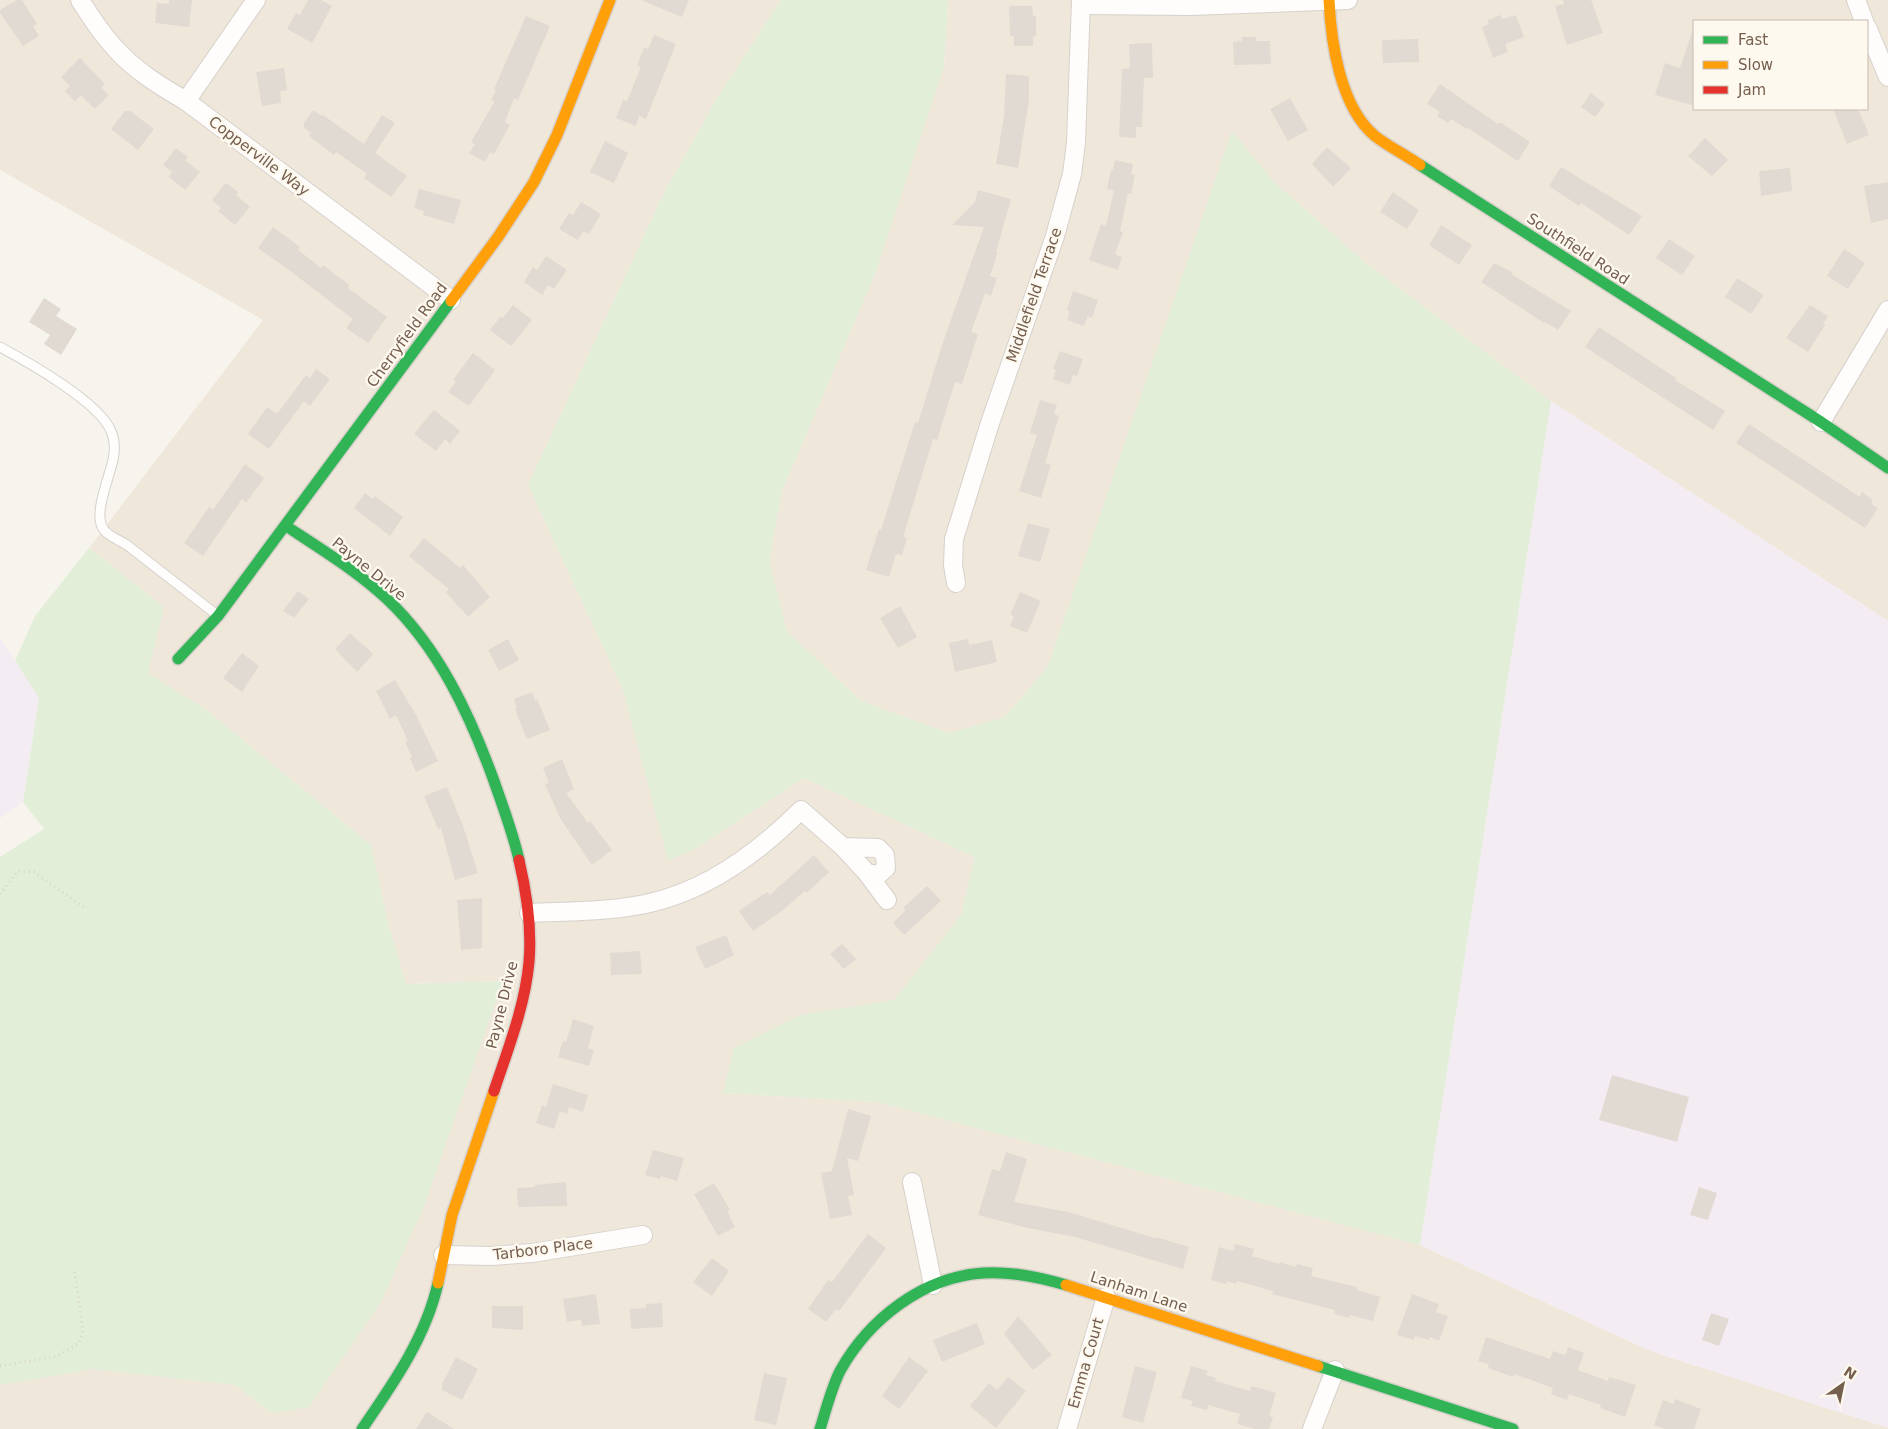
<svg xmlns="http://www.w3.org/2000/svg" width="1888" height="1429" font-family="'DejaVu Sans',sans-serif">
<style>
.residential{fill:#f0e7db;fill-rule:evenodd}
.education{fill:#f4ecf3}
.green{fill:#e3eed9}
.building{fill:#e1dad2}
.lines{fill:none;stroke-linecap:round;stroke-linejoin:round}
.lane-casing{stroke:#d6d1cb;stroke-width:11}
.street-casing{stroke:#d6d1cb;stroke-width:20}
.fast-casing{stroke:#d8d1cb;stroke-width:14}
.slow-casing{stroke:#d8d1cb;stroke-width:14}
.jam-casing{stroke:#d8d1cb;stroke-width:14}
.path{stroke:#dad4cf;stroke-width:3;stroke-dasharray:1 4;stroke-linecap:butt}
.lane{stroke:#fefdfc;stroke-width:9}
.street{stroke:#fefdfc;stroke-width:18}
.fast{stroke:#30b455;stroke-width:11}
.slow{stroke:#ff9f0a;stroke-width:11}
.jam{stroke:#e5322d;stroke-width:11}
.labels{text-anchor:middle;stroke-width:4.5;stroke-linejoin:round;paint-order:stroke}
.street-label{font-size:15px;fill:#755e4e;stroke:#fef9ef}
</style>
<rect width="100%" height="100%" fill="#f7f4ed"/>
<g class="residential">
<path d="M0 0H781L717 98 663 195 528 485 623 690 668 859 696 848 804 778 975 857 961 915 894 1001 800 1015 723 1093 878 1102 1420 1245 1653 1352 1888 1427V1429H0V1385L93 1369 235 1385 272 1413 424 1205 503 981 406 984 388 923 371 845 205 709 147 673 164 607 89 548 263 320 0 170Z"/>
<path d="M948 0H1888V621L1551 401 1367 264 1273 181 1232 132 1048 666 1005 717 949 733 861 701 787 631 769 561 782 491 875 274 944 67ZM1694 21H1867V109H1694Z"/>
</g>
<g class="education">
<path d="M1551 401 1888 621V1428L1653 1352 1420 1245Z"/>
<path d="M0 638 39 698 23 802 0 818Z"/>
</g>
<g class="green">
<path d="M781 0H948L944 67 875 274 782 491 769 561 787 631 861 701 949 733 1005 717 1048 666 1232 131 1273 181 1367 264 1551 401 1420 1245 878 1102 723 1093 734 1048 800 1015 894 1000 961 915 975 857 804 778 696 848 668 860 623 690 528 485 663 195 717 98Z"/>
<path d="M89 548 164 607 148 673 205 709 371 845 388 923 406 984 503 981 424 1206 381 1302 309 1407 272 1413 235 1385 93 1369 0 1385V857L44 829 23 802 39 698 15 661 35 616Z"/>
</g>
<g class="building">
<path d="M17 0H22L37 24 33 26 39 36 23 46 0 13V10Z"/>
<path d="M169 0H192L189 27 155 23 157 3 169 4Z"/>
<path d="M308 0H321L332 6 312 43 287 29 296 13 300 15Z"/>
<path d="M641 0H689L682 17Z"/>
<path d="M1563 0H1591L1603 33 1567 45 1555 6 1564 4Z"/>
<path d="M1013 6H1032L1033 16H1036V36H1033V46H1014V36H1010L1009 7Z"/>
<path d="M1501 15 1502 19 1516 15 1524 37 1505 44 1508 52 1493 58 1482 27 1489 24 1487 20Z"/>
<path d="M526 16 550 26 518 100 514 98 505 122 510 125 494 154 490 152 485 162 469 153 475 144 471 142 495 101 491 100 496 90 494 89Z"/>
<path d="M1692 32H1694V98L1692 105 1655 95 1665 63 1680 68Z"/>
<path d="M654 35 676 44 646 119 639 116 636 126 616 118 623 100 627 101 641 67 637 66 644 47 648 49Z"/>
<path d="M1242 37H1256V41H1270L1271 64 1234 65 1233 42 1242 41Z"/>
<path d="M1418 39 1419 62 1383 63 1382 40Z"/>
<path d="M1152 43 1153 78H1144L1142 127H1136V138L1119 137 1122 69 1130 68 1129 44Z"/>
<path d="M80 58 105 84 101 88 109 95 95 109 81 95 75 101 65 91 70 86 61 77Z"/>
<path d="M284 68 287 90 280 91 281 103 262 106 256 72Z"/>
<path d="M1006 74 1029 76V100L1018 168 996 164 1004 116Z"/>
<path d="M1440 84 1498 124 1500 122 1530 142 1518 161 1468 128 1467 129 1451 119 1448 123 1437 116 1440 112 1427 104Z"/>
<path d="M1591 93 1605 104 1595 117 1581 107Z"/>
<path d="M1290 98 1308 130 1288 141 1270 109Z"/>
<path d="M1833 109H1858L1869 135 1847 144Z"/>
<path d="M313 110 322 116 323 115 364 144 382 115 395 123 375 153 407 176 391 197 364 178 367 174 336 152 334 155 309 136 311 133 304 128V123Z"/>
<path d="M125 111H130L154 129 138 150 111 129Z"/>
<path d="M1705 138 1728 160 1712 176 1688 156Z"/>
<path d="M605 141 628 153 614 183 590 172Z"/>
<path d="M1327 147 1351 168 1333 187 1312 164Z"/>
<path d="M176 148 188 157 185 160 200 172 185 190 169 177 172 172 163 165Z"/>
<path d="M1115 160 1133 164 1131 174 1135 175 1131 194 1128 193 1120 231 1123 232 1115 254 1122 257 1118 270 1089 260 1101 224 1106 226 1114 190 1107 189 1111 170H1113Z"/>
<path d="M1561 167 1642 216 1629 235 1581 203 1579 206 1549 186Z"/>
<path d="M1790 168 1792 191 1761 196 1759 171Z"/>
<path d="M1888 182V219L1871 223 1864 186Z"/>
<path d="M226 183 238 192 236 195 250 207 235 225 218 211 221 208 212 200Z"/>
<path d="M419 189 461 200 454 224 423 215 424 211 414 208Z"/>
<path d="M978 190 1011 199 996 252H998L990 276 997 278 991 296 985 293 971 332 978 334 962 384 955 382 937 440 933 439 903 537 907 538 902 555 896 554 889 577 866 570 879 529 881 530 915 422 918 423 943 342 984 227 952 225 975 202Z"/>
<path d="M1393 192 1419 210 1407 229 1380 212Z"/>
<path d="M581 202 601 214 589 234 583 231 578 240 559 229 569 213 573 215Z"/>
<path d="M1441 225 1472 245 1459 265 1429 245Z"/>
<path d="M273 227 300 247 298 250 321 268 323 265 349 285 348 288 387 317 368 343 346 328 353 319 285 267 258 248Z"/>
<path d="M1669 239 1695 256 1682 275 1656 258Z"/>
<path d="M1844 249 1865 263 1848 289 1827 276Z"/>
<path d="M546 256 567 270 554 289 548 285 542 295 524 282 533 267 537 270Z"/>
<path d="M1494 263 1512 272 1511 274 1571 311 1558 330 1545 322 1544 323 1481 282Z"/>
<path d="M1737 278 1764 295 1751 314 1725 297Z"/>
<path d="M1073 291 1098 300 1092 318 1088 316 1084 326 1067 320 1070 311 1067 310Z"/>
<path d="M44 298 61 309 56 316 77 329 61 355 44 344 50 335 29 322Z"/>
<path d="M513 305 532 320 511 346 490 330 501 316 503 318Z"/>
<path d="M1810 305 1828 316 1823 324 1825 325 1808 352 1786 338Z"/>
<path d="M1599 327 1676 378 1675 380 1725 411 1713 430 1585 347Z"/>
<path d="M1060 351 1083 359 1077 376 1073 375 1070 385 1053 379 1056 370 1053 369Z"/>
<path d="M473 353 495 370 469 406 448 392 456 382 453 380Z"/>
<path d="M316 369 330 379 310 406 304 401 269 449 248 434 267 407 277 414 306 375 310 378Z"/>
<path d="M1040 400 1057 405 1054 414 1059 416 1045 463 1051 465 1041 498 1019 491 1037 435 1030 433Z"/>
<path d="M434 410 460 431 450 444 445 439 436 451 414 434Z"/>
<path d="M1749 424 1860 497 1862 492 1873 500 1871 504 1878 508 1865 528 1736 443Z"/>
<path d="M245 464 264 478 246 503 242 499 203 556 184 543 209 507 213 510Z"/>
<path d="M365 493 373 499 375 496 403 517 390 536 354 508Z"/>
<path d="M1028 523 1050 529 1040 562 1018 556Z"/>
<path d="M424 538 460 568 463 565 490 597 468 617 446 592 449 589 409 556Z"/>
<path d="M298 591 309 599 294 618 283 611Z"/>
<path d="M1020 592 1041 601 1027 633 1010 626 1014 616 1010 615Z"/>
<path d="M900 606 917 637 898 648 880 618Z"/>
<path d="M350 633 373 654 357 672 335 649Z"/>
<path d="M508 639 519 660 499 671 488 650Z"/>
<path d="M968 639 969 645 992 640 997 662 955 672 949 643Z"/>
<path d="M242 653 259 666 242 692 223 678Z"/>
<path d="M395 680 417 717 438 761 416 772 410 758 412 757 405 742 408 741 396 715 390 719 376 691Z"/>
<path d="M532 692 535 700 537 699 550 730 527 739 515 709 517 708 514 699Z"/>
<path d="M562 759 574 789 566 793 588 823 590 821 612 850 592 865 560 818 545 784 549 783 543 768Z"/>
<path d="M447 787 463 826 478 873 455 880 441 828 438 829 424 796Z"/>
<path d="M814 855 829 872 807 893 805 891 782 911 753 931 739 911 767 892 770 895Z"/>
<path d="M927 886 941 901 904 935 893 923 906 910 903 908Z"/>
<path d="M482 898V948L461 950 457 900Z"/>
<path d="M726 935 734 955 705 969 695 947Z"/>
<path d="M842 944 856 959 844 969 830 954Z"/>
<path d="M640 951 642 974 611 975 610 953Z"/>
<path d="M573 1019 594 1026 588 1048 594 1050 589 1066 558 1057 563 1041 566 1042Z"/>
<path d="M1612 1075 1689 1097 1677 1142 1599 1120Z"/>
<path d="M553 1084 588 1095 583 1112 569 1107 567 1114 560 1111 554 1129 536 1123 542 1105 546 1107Z"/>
<path d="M848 1109 871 1116 858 1161 847 1158 854 1195 848 1196 852 1215 830 1219 821 1173 832 1171Z"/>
<path d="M653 1150 684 1158 677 1181 661 1176 660 1179 645 1175Z"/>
<path d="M1006 1152 1027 1159 1014 1202 1068 1212 1155 1238 1156 1237 1189 1247 1183 1269 1075 1237 1028 1228 978 1215 992 1169 1000 1171Z"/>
<path d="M566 1182 567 1206 518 1207 517 1188 535 1187V1185Z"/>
<path d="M714 1183 730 1210 727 1211 735 1227 718 1236 694 1194Z"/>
<path d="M1699 1187 1717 1193 1708 1220 1690 1215Z"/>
<path d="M868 1234 886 1248 839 1311 836 1309 826 1322 808 1309 828 1280 832 1282Z"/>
<path d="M1235 1244 1254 1249 1252 1256 1280 1264V1262L1296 1267 1297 1264 1313 1268 1311 1276 1357 1287V1290L1380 1297 1373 1321 1350 1315 1349 1318 1334 1314 1335 1310 1272 1294 1273 1291 1237 1281 1236 1284 1227 1281 1226 1284 1211 1280 1219 1247 1233 1251Z"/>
<path d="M712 1258 729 1271 712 1296 693 1282Z"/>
<path d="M596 1294 600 1324 582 1326 581 1320 567 1322 563 1299Z"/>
<path d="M1412 1294 1439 1304 1436 1312 1448 1316 1439 1341 1430 1337 1429 1340 1415 1336 1414 1340 1397 1335Z"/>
<path d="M662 1303 663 1327 631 1329 630 1309 646 1308V1304Z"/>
<path d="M492 1306H523V1330L492 1328Z"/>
<path d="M1711 1313 1729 1319 1719 1346 1702 1340Z"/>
<path d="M1018 1316 1052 1355 1033 1370 1004 1334Z"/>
<path d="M977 1323 985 1344 942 1362 933 1340Z"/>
<path d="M1486 1337 1550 1359 1553 1351 1565 1355 1568 1347 1584 1353 1578 1370 1608 1381 1609 1377 1636 1385 1625 1417 1600 1408 1601 1405 1569 1394 1567 1400 1551 1394 1553 1388 1514 1374 1513 1377 1488 1368 1489 1364 1478 1361Z"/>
<path d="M456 1357 478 1369 462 1400 442 1390V1384Z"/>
<path d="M909 1357 928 1371 899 1409 882 1396Z"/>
<path d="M1135 1366 1157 1372 1143 1423 1122 1417Z"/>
<path d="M1191 1366 1208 1371 1206 1375 1216 1378 1215 1381 1250 1391 1252 1386 1276 1393 1269 1416 1273 1417 1269 1429H1255L1237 1424 1240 1414 1208 1405 1207 1410 1191 1406 1193 1401 1181 1398Z"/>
<path d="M764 1373 787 1378 776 1425 754 1420Z"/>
<path d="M1008 1377 1026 1391 996 1428 970 1406 989 1383 997 1390Z"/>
<path d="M1675 1399 1701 1409 1694 1429H1665L1654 1425 1663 1400 1673 1404Z"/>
<path d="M427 1412 454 1429H416Z"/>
</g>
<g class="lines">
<defs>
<path id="lane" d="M0 347C28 362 99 402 111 431 115 440 115 451 113 460 109 477 96 509 101 524 104 535 118 539 127 545 157 568 187 592 217 615"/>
<g id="street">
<path d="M80 0C90 16 101 33 114 47 134 70 160 86 186 101L451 300"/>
<path d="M1856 0 1864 21"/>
<path d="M1081 5 1191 6 1348 0"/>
<path d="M1867 27 1888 77"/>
<path d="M186 101 256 0"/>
<path d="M1821 422 1888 310"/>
<path d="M956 583 953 565 954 539 990 423 1055 236 1072 174 1076 143 1081 0"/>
<path d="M867 873 887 900"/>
<path d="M529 913C570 911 614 912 654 902 711 888 761 850 801 810L843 847 878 848 885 855 886 868 878 875 867 873 843 847"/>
<path d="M912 1182 933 1285"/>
<path d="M443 1255 491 1256 532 1253 643 1235"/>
<path d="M1067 1429 1106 1297"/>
<path d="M1312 1429 1335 1370"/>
</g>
<g id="fast">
<path d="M1420 165 1821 422 1888 468"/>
<path d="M286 526C321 549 357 571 387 599 439 648 470 715 494 781 503 807 513 833 519 860"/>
<path d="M178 659 218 616 451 301"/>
<path d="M1318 1366 1513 1429"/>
<path d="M362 1429C393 1384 426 1337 438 1283"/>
<path d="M820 1429C826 1410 831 1389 840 1371 869 1319 923 1277 983 1273 1012 1271 1039 1277 1066 1285"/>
</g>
<g id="slow">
<path d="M1329 0C1331 42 1340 107 1375 136 1389 147 1406 155 1420 165"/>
<path d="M451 301 498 237 534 182 557 135 610 0"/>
<path d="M438 1283 452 1215 494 1091"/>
<path d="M1066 1285 1318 1366"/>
</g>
<path id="jam" d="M494 1091C508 1049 525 1006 529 962 532 927 527 894 519 860"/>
</defs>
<use href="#lane" class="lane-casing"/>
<use href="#street" class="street-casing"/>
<use href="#fast" class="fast-casing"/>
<use href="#slow" class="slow-casing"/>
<use href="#jam" class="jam-casing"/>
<g class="path">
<path d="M0 894 18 871 34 872 86 909"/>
<path d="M0 1366 58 1356 79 1343 83 1330 74 1268"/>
</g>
<use href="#lane" class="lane"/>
<use href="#street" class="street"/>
<use href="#fast" class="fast"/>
<use href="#slow" class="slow"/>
<use href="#jam" class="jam"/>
</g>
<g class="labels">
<g class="street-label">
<text transform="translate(259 156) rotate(37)" y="5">Copperville Way</text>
<text transform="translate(1578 249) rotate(33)" y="5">Southfield Road</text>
<text transform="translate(1034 295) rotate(-71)" y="5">Middlefield Terrace</text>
<text transform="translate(407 335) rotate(-54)" y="5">Cherryfield Road</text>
<text transform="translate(369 569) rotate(39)" y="5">Payne Drive</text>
<text transform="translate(502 1005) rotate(-76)" y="5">Payne Drive</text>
<text transform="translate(543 1249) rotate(-7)" y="5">Tarboro Place</text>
<text transform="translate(1139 1292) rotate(18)" y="5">Lanham Lane</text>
<text transform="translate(1086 1363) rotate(-74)" y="5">Emma Court</text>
</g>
</g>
<rect x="1693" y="20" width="175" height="90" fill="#fef9ef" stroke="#c7bbaf"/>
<rect x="1703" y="36" width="25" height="8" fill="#30b455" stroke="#c7bbaf"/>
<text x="1738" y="45" font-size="15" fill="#755e4e">Fast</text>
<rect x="1703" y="61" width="25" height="8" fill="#ff9f0a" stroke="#c7bbaf"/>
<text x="1738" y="70" font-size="15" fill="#755e4e">Slow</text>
<rect x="1703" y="86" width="25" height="8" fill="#e5322d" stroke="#c7bbaf"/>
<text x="1738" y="95" font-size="15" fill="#755e4e">Jam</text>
<g transform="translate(1843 1384) rotate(33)" stroke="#fef9ef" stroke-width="4" paint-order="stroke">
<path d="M0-4L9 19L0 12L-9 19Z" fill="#755e4e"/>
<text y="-8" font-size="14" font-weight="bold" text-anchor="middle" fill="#755e4e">N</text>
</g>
</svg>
